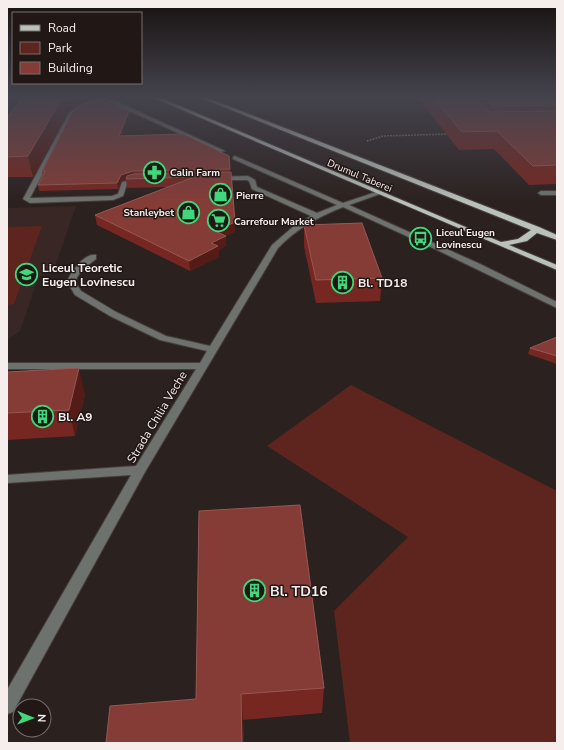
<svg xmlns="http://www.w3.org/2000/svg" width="564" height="750" font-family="'Nunito Sans',sans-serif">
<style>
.built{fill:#382724}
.green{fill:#5e251e}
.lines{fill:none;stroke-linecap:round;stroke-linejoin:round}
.minor-casing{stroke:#473e3c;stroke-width:2}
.major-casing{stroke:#473e3c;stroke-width:2}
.path{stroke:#948c8a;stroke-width:1.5;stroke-dasharray:1.5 1.5;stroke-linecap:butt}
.minor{fill:#6e726e;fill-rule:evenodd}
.major{fill:#b8c1ba;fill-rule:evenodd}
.wall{fill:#772721}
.shaded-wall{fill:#531c17}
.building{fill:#853c37;stroke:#965854}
.labels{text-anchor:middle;stroke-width:3;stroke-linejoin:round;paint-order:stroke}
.far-poi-label{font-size:10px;font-weight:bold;fill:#f5eeed;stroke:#211816;text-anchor:start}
.far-street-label{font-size:10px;fill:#f5eeed;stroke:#211816}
.poi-label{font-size:12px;font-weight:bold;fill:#f5eeed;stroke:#211816;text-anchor:start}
.street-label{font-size:12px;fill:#f5eeed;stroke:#211816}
.near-poi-label{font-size:14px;font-weight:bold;fill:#f5eeed;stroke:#211816;text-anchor:start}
</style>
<rect width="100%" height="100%" fill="#2b211f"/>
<path class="built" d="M76 206 53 273 39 276 20 331 7 340V208Z"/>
<g class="green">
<path d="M42 226 14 304 7 305V227Z"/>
<path d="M351 385 557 491V743H350L334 611 408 537 267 446Z"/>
</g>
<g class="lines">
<defs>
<g id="minor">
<path d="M100 98H109L225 151 220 152 105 100 84 107 73 115 30 198 112 196 118 194 122 182 139 178 141 179V181L127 184 123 196 113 200 30 203 23 199 69 113 80 105Z"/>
<path d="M235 156 343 203 376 192H380V194L349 205 480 264 557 302V308L435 249 343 207C318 217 296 229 278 248L145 472 13 712 7 714V690L131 475 7 483V475L136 466 196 369H7V363H200L207 351 160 340 110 316 75 295 67 282C71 272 84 253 96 255V259C87 266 79 271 75 282L81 291 116 312 166 336 210 346 272 245 294 226 311 216 252 189 249 181 247 180H217L214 178 215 177 248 176 255 180 257 187 317 213 337 205 233 159V157Z"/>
<path d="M557 191V195H541L538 193 541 191Z"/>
</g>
<path id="major" d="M154 98H161L501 242 518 239 531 230 201 98H208L539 227 557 235V240L537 233 527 241 509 245 557 265V270Z"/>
</defs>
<use href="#minor" class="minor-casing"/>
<use href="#major" class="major-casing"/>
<path class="path" d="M367 141 383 136 449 134"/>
<use href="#minor" class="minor"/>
<use href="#major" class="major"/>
</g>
<g class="wall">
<path d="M22 98H76L78 105 68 112 33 177H7V117Z"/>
<path d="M418 98H557V184L529 185 494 149 459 150Z"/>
<path d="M129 111V115L122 136 229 156 235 232 226 236V246L219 250V257L190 271 97 225 95 215 168 187 127 188 126 179 122 181 118 189 39 191 38 185 43 176 42 171Z"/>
<path d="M304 225 382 278 380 301 316 303 304 247Z"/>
<path d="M557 337V364L528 354 530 348Z"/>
<path d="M7 372 85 394 75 436 7 440Z"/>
<path d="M199 511 324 688 322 713 243 720 244 743H106L196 699Z"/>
</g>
<g class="shaded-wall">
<path d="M62 98H76L78 105 68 112 33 177 28 156Z"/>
<path d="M129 111V115L120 141 119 136Z"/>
<path d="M133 171 134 176 122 181 118 189 117 183 121 175Z"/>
<path d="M235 222V232L226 236V246L219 250V257L190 271 189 261 211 243 215 231Z"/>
<path d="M79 368 85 394 75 436 69 410Z"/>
<path d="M241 694 243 720 244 743H242Z"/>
</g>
<g class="building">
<path d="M22 98H62L28 156 7 157V117Z"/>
<path d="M433 98H475L490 112 557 111V165L533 166 497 131 462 132Z"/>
<path d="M485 98H557V105L494 107Z"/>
<path d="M92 101 104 102 129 111 119 136 183 134 229 156 230 169 133 171 121 175 117 183 38 185 45 171H42L73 111 84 104Z"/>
<path d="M231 172 235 222 215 231 226 236 211 243 218 246 189 261 95 215 194 177 126 179 127 176 133 174Z"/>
<path d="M362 223 382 278 316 280 304 225Z"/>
<path d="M557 337V356L530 348Z"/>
<path d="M79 368 69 410 7 413V372Z"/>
<path d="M300 505 324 688 241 694 242 743H106L110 706 196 699 199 511Z"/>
</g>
<linearGradient id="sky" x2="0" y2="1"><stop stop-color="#181211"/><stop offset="0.48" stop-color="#44434d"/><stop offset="1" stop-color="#44434d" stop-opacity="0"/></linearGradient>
<rect width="564" height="203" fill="url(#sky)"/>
<defs>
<symbol id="pharmacy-ring" viewBox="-11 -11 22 22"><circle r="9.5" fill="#211816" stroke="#41d77c" stroke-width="1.5"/><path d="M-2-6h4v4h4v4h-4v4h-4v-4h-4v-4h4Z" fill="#41d77c"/></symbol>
<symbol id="shop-ring" viewBox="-11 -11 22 22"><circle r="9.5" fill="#211816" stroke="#41d77c" stroke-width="1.5"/><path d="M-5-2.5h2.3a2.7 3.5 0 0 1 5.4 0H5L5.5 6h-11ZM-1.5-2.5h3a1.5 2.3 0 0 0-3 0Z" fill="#41d77c"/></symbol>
<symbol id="supermarket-ring" viewBox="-11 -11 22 22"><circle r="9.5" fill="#211816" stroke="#41d77c" stroke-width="1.5"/><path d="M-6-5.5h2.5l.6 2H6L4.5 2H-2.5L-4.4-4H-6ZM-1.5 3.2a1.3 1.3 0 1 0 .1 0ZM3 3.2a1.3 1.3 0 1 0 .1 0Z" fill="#41d77c"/></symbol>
<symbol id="bus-ring" viewBox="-11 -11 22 22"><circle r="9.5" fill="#211816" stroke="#41d77c" stroke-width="1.5"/><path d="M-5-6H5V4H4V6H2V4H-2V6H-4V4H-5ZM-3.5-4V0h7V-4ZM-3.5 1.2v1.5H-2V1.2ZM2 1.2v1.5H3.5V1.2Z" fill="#41d77c"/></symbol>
<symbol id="school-ring" viewBox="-11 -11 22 22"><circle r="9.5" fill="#211816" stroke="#41d77c" stroke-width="1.5"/><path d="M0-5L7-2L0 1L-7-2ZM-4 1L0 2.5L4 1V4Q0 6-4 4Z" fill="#41d77c"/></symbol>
<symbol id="building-ring" viewBox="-11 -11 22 22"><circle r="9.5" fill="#211816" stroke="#41d77c" stroke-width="1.5"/><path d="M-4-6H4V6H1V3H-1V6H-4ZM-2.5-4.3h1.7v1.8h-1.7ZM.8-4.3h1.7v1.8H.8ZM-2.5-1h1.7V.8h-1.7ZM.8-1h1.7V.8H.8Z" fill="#41d77c"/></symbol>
</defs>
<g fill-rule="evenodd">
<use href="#pharmacy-ring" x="142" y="160" width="25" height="25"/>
<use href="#shop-ring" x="208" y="182" width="25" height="25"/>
<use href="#shop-ring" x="176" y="200" width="25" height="25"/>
<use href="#supermarket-ring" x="206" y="208" width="25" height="25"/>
<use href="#bus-ring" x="408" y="226" width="25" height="25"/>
<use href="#school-ring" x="14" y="262" width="25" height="25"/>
<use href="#building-ring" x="330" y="270" width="25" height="25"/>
<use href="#building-ring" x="30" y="404" width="25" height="25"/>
<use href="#building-ring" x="242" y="578" width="25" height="25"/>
</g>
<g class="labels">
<g class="far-poi-label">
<text x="170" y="176">Calin Farm</text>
<text x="236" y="199">Pierre</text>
<text x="174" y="216" text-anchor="end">Stanleybet</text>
<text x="234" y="225">Carrefour Market</text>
<text x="436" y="236">Liceul Eugen<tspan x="436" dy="12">Lovinescu</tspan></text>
</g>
<g class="far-street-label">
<text transform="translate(360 175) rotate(23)" y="4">Drumul Taberei</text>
</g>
<g class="poi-label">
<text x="42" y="272">Liceul Teoretic<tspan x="42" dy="14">Eugen Lovinescu</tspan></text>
<text x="358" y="287">Bl. TD18</text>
<text x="58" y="421">Bl. A9</text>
</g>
<g class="street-label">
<text transform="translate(157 417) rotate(-59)" y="4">Strada Chilia Veche</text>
</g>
<g class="near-poi-label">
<text x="270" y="596">Bl. TD16</text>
</g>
</g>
<rect width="564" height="750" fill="none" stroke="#f5eeed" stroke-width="16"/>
<rect x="12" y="12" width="130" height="72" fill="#211816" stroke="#766e6c"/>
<rect x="20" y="25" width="20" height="6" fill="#b8c1ba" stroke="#766e6c"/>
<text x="48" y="32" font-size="12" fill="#f5eeed">Road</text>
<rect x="20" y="42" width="20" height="12" fill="#5e251e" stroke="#766e6c"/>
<text x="48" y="52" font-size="12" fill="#f5eeed">Park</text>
<rect x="20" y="62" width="20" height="12" fill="#853c37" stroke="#766e6c"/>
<text x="48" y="72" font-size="12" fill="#f5eeed">Building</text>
<g transform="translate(32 718) rotate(91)"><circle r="19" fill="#211816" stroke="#766e6c"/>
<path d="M0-3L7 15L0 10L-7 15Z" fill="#41d77c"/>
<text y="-6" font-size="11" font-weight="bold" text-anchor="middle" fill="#f5eeed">N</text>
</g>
</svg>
